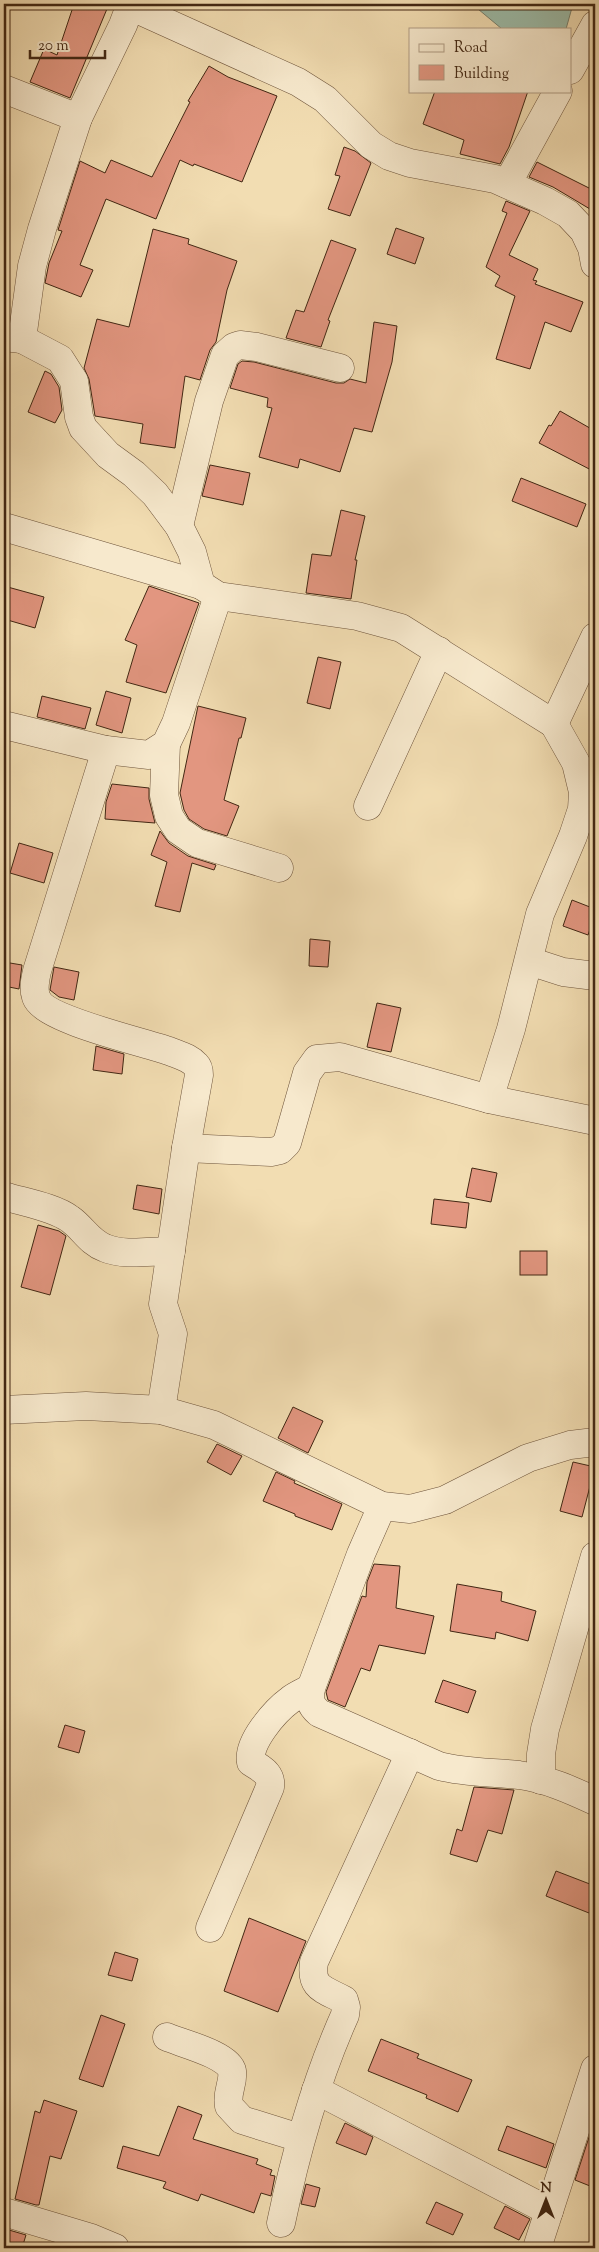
<svg xmlns="http://www.w3.org/2000/svg" width="599" height="2252" font-family="'Sorts Mill Goudy',serif">
<style>
.water{fill:#9cbca9;stroke:#78806d}
.building{fill:#e29680;stroke:#422713}
.lines{fill:none;stroke-linecap:round;stroke-linejoin:round}
.street-casing{stroke:#6e543b;stroke-width:29}
.street{stroke:#f7e9cd;stroke-width:28}
</style>
<rect width="100%" height="100%" fill="#f2ddb2"/>
<filter id="stains"><feTurbulence type="fractalNoise" baseFrequency=".004" numOctaves="4"/><feColorMatrix values="0 0 0 0 .2 0 0 0 0 .09 0 0 0 0 .02 0 0 0 .5 -.17"/></filter>
<radialGradient id="worn" r=".72"><stop offset=".6" stop-color="#630" stop-opacity="0"/><stop offset="1" stop-color="#630" stop-opacity=".3"/></radialGradient>
<path class="water" d="M472 4H573L566 29H502Z"/>
<g class="building">
<path d="M74 4H109L70 98 30 82 44 49 57 55Z"/>
<path d="M209 66 228 77 277 96 242 182 194 164 193 166 180 160 156 219 106 199 80 265 93 270 81 297 45 283 49 263 62 231 58 230 80 161 105 173 111 160 152 177 190 102 188 101Z"/>
<path d="M435 91H528L509 147 500 164 460 154 464 140 423 124Z"/>
<path d="M344 147 355 151 371 163 350 216 328 209 340 176 335 175Z"/>
<path d="M537 162 595 191V212L553 187 529 177Z"/>
<path d="M506 201 530 211 509 255 538 269 533 280 537 281 535 284 583 302 571 332 545 322 530 369 496 359 515 296 495 286 500 276 486 267 507 213 502 211Z"/>
<path d="M396 228 424 238 415 264 387 254Z"/>
<path d="M153 229 189 239 188 244 237 261 227 290 216 342 210 350 200 380 185 376 175 448 140 443 143 424 95 416 89 379 84 368 97 319 129 327Z"/>
<path d="M331 240 356 249 328 320 330 321 321 347 286 338 296 310 304 312Z"/>
<path d="M374 322 397 326 392 362 372 432 354 428 340 472 300 459 298 468 259 457 272 408 267 407 268 398 230 388 238 364 242 361 254 362 336 383H344L350 379 366 383Z"/>
<path d="M45 371 51 374 59 387 62 410 55 423 28 412Z"/>
<path d="M560 411 595 431V472L539 443 549 425 551 426Z"/>
<path d="M210 465 250 473 243 505 202 496Z"/>
<path d="M521 478 586 504 577 527 512 501Z"/>
<path d="M341 510 365 516 355 560H357L351 599 306 593 312 554 331 556Z"/>
<path d="M4 586 44 597 35 628 4 619Z"/>
<path d="M149 586 199 603 166 693 126 682 137 645 125 640Z"/>
<path d="M318 657 341 662 330 709 307 703Z"/>
<path d="M106 691 131 698 122 733 96 725Z"/>
<path d="M42 696 91 708 85 729 37 717Z"/>
<path d="M198 706 246 718 241 738H239L224 800 239 806 227 836 204 829 189 819 184 810 180 793Z"/>
<path d="M112 784 149 788V799L155 823 105 819 106 802Z"/>
<path d="M160 831 169 843 188 856 216 865 214 870 192 863 180 912 155 906 167 862 151 855Z"/>
<path d="M19 843 53 853 44 883 10 873Z"/>
<path d="M572 900 595 909V915L588 935 563 926Z"/>
<path d="M310 939 330 941 328 967 309 966Z"/>
<path d="M4 962 22 965 19 989 4 986Z"/>
<path d="M54 967 79 972 74 1000 59 997 50 990Z"/>
<path d="M377 1003 401 1008 391 1052 367 1047Z"/>
<path d="M96 1046 124 1054 122 1074 93 1070Z"/>
<path d="M472 1168 497 1173 491 1202 466 1197Z"/>
<path d="M137 1185 162 1189 159 1214 133 1209Z"/>
<path d="M434 1199 469 1203 466 1228 431 1224Z"/>
<path d="M38 1225 59 1231 66 1236 50 1295 21 1287Z"/>
<rect x="520" y="1251" width="27" height="24"/>
<path d="M293 1407 323 1421 308 1453 278 1438Z"/>
<path d="M217 1444 242 1456 231 1475 207 1462Z"/>
<path d="M573 1462 595 1467 582 1517 560 1511Z"/>
<path d="M276 1472 295 1481 294 1483 342 1504 332 1530 295 1516V1514L263 1501Z"/>
<path d="M374 1564 400 1566 396 1608 434 1616 425 1654 379 1645 370 1671 361 1668 345 1707 328 1700 326 1692 362 1596 366 1597 367 1582Z"/>
<path d="M457 1584 502 1592 501 1601 536 1611 528 1641 496 1632 495 1639 450 1631Z"/>
<path d="M443 1680 476 1691 468 1713 435 1702Z"/>
<path d="M65 1725 85 1731 79 1753 58 1747Z"/>
<path d="M474 1787 514 1790 502 1834 488 1830 477 1862 450 1854 457 1829 462 1831Z"/>
<path d="M556 1871 595 1886V1898L589 1913 546 1896Z"/>
<path d="M249 1918 306 1941 278 2012 224 1991Z"/>
<path d="M115 1952 138 1959 132 1981 108 1975Z"/>
<path d="M101 2015 125 2024 103 2087 79 2079Z"/>
<path d="M381 2039 419 2054 417 2058 472 2080 458 2112 426 2098 427 2095 368 2071Z"/>
<path d="M44 2100 77 2111 61 2159 50 2156 39 2205H36L15 2199 35 2111 40 2113Z"/>
<path d="M178 2106 202 2115 193 2139 258 2159 256 2164 272 2170 270 2175 275 2176 271 2196 261 2193 254 2213 201 2194 198 2201 163 2188 166 2182 117 2168 123 2146 159 2156Z"/>
<path d="M595 2119V2188L575 2180Z"/>
<path d="M345 2123 373 2137 366 2155 336 2143Z"/>
<path d="M507 2126 554 2144 546 2168 498 2150Z"/>
<path d="M306 2184 320 2188 315 2207 301 2204Z"/>
<path d="M436 2202 463 2214 453 2235 426 2223Z"/>
<path d="M505 2206 530 2219 519 2240 494 2228Z"/>
<path d="M9 2230 26 2235 22 2248H4Z"/>
</g>
<g class="lines">
<defs>
<g id="street">
<path d="M130 6 298 82 325 99 371 145 389 156 410 163 495 179 545 201 568 214 584 231 592 248 595 264"/>
<path d="M570 70 595 25"/>
<path d="M4 89 78 118"/>
<path d="M507 184 558 91"/>
<path d="M4 337 22 339 32 266 42 229 78 118 123 25 131 4"/>
<path d="M22 339 60 359 74 381 79 417 83 428 108 455 134 474 155 494 179 526 192 552 201 585 218 596 357 616 401 628 554 724 595 637"/>
<path d="M179 526 209 401 225 355 234 347 240 345 257 347 340 368"/>
<path d="M4 527 201 585"/>
<path d="M4 725 106 750 149 755 166 744 176 723 218 596"/>
<path d="M166 744 164 795 169 816 178 830 197 843 279 868"/>
<path d="M106 750 37 971C35 980 33 988 36 997 44 1020 144 1042 169 1051 178 1055 189 1057 196 1065 198 1067 199 1072 199 1075L186 1148 163 1304 173 1334 161 1410"/>
<path d="M368 806 439 651"/>
<path d="M529 961 563 972 595 976"/>
<path d="M489 1099 511 1029 540 914 573 836 582 809 583 792 576 763 554 724"/>
<path d="M186 1148 271 1152 280 1150 287 1143 307 1073 317 1059 340 1057 489 1099 595 1121"/>
<path d="M4 1196C23 1202 54 1207 70 1219 83 1228 89 1242 105 1248 124 1256 150 1251 171 1251"/>
<path d="M4 1410 86 1406 161 1410 214 1425 382 1506 410 1509 445 1500 528 1458 570 1445 595 1442"/>
<path d="M382 1506 361 1554 311 1688C309 1700 310 1705 319 1713L439 1766C466 1773 492 1772 519 1775 547 1779 571 1790 595 1801"/>
<path d="M541 1780V1754L545 1729 595 1556"/>
<path d="M210 1928 270 1787C272 1773 261 1769 251 1762 247 1743 275 1711 290 1700 296 1695 304 1692 311 1688"/>
<path d="M167 2037C181 2043 229 2055 232 2071 234 2083 226 2092 229 2106L242 2120 300 2138"/>
<path d="M316 2090 549 2211"/>
<path d="M4 2212 91 2238 115 2248"/>
<path d="M281 2223C296 2151 315 2082 345 2015L346 2007 344 2000C324 1989 310 1989 314 1962L410 1753"/>
<path d="M537 2248 595 2069"/>
</g>
</defs>
<use href="#street" class="street-casing"/>
<use href="#street" class="street"/>
</g>
<rect width="599" height="2252" fill="none" stroke="#f2ddb2" stroke-width="20"/>
<rect x="5" y="5" width="589" height="2242" fill="none" stroke="#422713" stroke-width="2.5"/>
<rect x="10" y="10" width="579" height="2232" fill="none" stroke="#422713"/>
<rect x="409" y="28" width="162" height="65" fill="#f7e9cd" stroke="#af9b83"/>
<rect x="419" y="44" width="25" height="8" fill="#f7e9cd" stroke="#af9b83"/>
<text x="454" y="52" font-size="15" fill="#422713">Road</text>
<rect x="419" y="65" width="25" height="15" fill="#e29680" stroke="#af9b83"/>
<text x="454" y="78" font-size="15" fill="#422713">Building</text>
<g transform="translate(546 2200)" stroke="#f7e9cd" stroke-width="4" paint-order="stroke">
<path d="M0-4L9 19L0 12L-9 19Z" fill="#422713"/>
<text y="-8" font-size="14" font-weight="bold" text-anchor="middle" fill="#422713">N</text>
</g>
<path d="M30 50v8h75v-8" fill="none" stroke="#422713" stroke-width="2.5"/>
<text x="38" y="50" font-size="15" fill="#422713" stroke="#f7e9cd" stroke-width="4" paint-order="stroke">20 m</text>
<rect width="100%" height="100%" filter="url(#stains)"/>
<rect width="100%" height="100%" fill="url(#worn)"/>
</svg>
